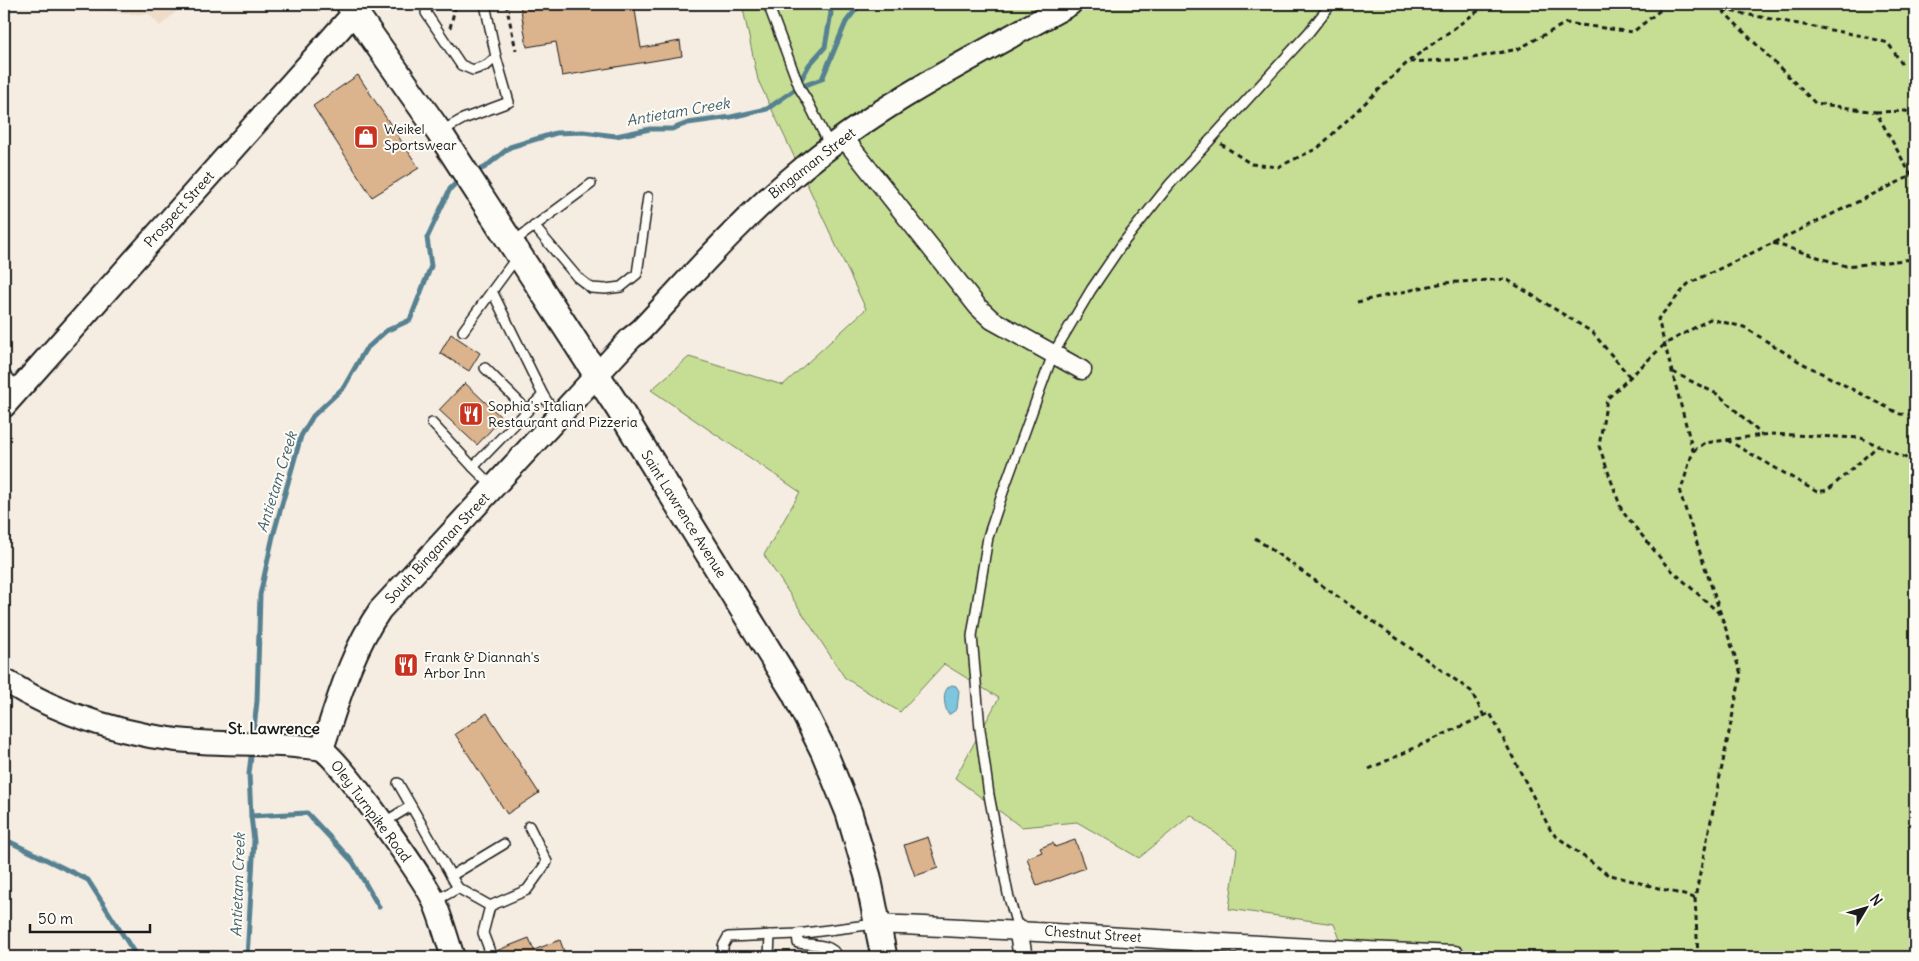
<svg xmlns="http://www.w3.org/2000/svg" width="1919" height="961" font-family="Delius,sans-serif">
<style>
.built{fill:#eedcc8}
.green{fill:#c5de94;stroke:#707d58}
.water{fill:#7ec5df;stroke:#578191}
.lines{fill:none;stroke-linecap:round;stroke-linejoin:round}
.stream{stroke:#578191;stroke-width:5}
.building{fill:#dbb38c;stroke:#1c1c1c}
.service-casing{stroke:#1c1c1c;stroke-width:12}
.minor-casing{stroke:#1c1c1c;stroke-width:21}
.tertiary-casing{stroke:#1c1c1c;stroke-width:26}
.secondary-casing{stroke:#1c1c1c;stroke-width:29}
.path{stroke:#1c1c1c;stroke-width:3;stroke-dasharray:5 4;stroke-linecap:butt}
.service{stroke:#fdfcf7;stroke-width:9}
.minor{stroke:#fdfcf7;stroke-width:18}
.tertiary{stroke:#fdfcf7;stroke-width:22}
.secondary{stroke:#fdfcf7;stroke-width:25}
.labels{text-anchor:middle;stroke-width:4;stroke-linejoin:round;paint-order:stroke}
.poi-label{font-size:14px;fill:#1c1c1c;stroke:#fdfcf7;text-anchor:start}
.street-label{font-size:14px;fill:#1c1c1c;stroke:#fdfcf7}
.water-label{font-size:15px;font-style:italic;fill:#43606a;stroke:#fdfcf7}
.quarter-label{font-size:16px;font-weight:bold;fill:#1c1c1c;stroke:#fdfcf7}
</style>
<rect width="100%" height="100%" fill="#f6ede2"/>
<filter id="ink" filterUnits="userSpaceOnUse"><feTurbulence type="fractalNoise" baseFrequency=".02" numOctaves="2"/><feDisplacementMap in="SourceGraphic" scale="10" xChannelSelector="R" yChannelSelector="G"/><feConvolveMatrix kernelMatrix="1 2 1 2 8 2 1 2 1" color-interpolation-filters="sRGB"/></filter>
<g filter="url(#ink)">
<path class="built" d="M91 4H185L160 26 149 14H124L100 9Z"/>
<path class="green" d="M742 4H1915V957H1347L1334 924 1229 909 1237 849 1191 815 1139 858 1077 822 1021 827 955 778 999 698 944 664 900 712 845 678 764 555 800 492 651 390 689 357 783 385 866 309 758 80Z"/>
<path class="water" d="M952 685 956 686 959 691 957 709 950 714H948C944 705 941 689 952 685Z"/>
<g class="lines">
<g class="stream">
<path d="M798 85 809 65 825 47 831 13 829 4"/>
<path d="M474 172 484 168 510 147 556 133 583 132 616 136 650 129H672L688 123 731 117 767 109 797 88 822 79 846 22 860 4"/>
<path d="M253 737 257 701 260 595 273 536 301 436 313 416 344 387 365 350 386 331 410 320 431 266 427 238 450 189 460 179"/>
<path d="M251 816 307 813 353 862 379 907"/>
<path d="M4 839 88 880 137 957"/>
<path d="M247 957 254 841 251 816 249 774 252 748"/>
</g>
</g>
<g class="building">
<path d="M520 4H634L641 48 680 41 682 56 562 76 556 42 527 47Z"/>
<path d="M358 75 419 168 372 197 313 106Z"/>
<path d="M451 334 480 353 469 371 440 353Z"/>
<path d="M465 383 502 418 477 445 439 410Z"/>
<path d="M487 713 539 793 507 814 455 734Z"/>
<path d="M928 837 938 868 915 876 904 845Z"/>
<path d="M1075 840 1085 868 1037 886 1027 858 1042 852 1040 848 1053 843 1055 847Z"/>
<path d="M529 938 534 950 560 940 566 957H498L496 951Z"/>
</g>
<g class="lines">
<defs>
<g id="service">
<path d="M427 4 426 13 461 65 473 70 487 65 496 57 485 4"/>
<path d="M768 4 800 89 808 102 830 146"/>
<path d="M440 132 463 119 509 102 496 57"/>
<path d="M534 226 577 277 591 288 605 289 621 287 637 274 648 197"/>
<path d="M513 242 591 184"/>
<path d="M517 257 492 291 543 395 558 418"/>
<path d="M463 331 492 291"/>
<path d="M485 368 527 410"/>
<path d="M4 373 19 389"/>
<path d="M432 423 473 467"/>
<path d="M493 487 473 467 543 395"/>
<path d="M398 783 458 888"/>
<path d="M383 823 411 806"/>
<path d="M451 876 504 844"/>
<path d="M435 901 458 888 490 906 527 890 547 862 529 826"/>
<path d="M490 906 483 933 492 957"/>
<path d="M1018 929 1008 894 989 795 980 729 972 636 988 537 1005 486 1053 354 1091 290 1123 243 1170 184 1309 32 1331 4"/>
<path d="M797 934 798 943C812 945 832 943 838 957"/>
<path d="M1195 941 1197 957"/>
<path d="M723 957V946L728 937 797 934 875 924"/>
<path d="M769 957 770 935"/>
</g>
<g id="minor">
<path d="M843 137 978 307 992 320 1082 370"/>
<path d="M878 924C1070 932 1262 947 1455 955V957"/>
<path d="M1018 929 1023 957"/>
</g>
<g id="tertiary">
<path d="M4 406 362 4"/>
<path d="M4 680C61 716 132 738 200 742 232 744 263 743 295 746 303 747 313 747 321 749 337 755 422 876 432 897 441 916 446 937 453 957"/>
<path d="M322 749C338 701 351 652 380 610L631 338 641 330C691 277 739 221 796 174 878 104 976 56 1070 4"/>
</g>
<path id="secondary" d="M349 4 439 132 619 409 794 692 824 752 849 813 868 877 884 957"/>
</defs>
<use href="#service" class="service-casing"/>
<use href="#minor" class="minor-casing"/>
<use href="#tertiary" class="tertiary-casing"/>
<use href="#secondary" class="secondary-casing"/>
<g class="path">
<path d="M506 4 516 50"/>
<path d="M1716 4 1815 103 1876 112 1911 175"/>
<path d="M1723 10 1863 36 1888 43 1902 64"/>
<path d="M450 28 456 4"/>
<path d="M1409 61 1478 11 1494 4"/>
<path d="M1876 112 1906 111 1915 117"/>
<path d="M1221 144 1251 164 1278 167 1318 148 1408 62 1468 59 1518 49 1566 23 1633 32 1668 4"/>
<path d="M1773 243 1846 266 1915 259"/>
<path d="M1357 302 1443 283 1506 279 1592 332 1630 377"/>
<path d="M1673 372 1719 395 1762 435"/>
<path d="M1727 440 1817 492 1828 490 1879 445"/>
<path d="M1693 451 1705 443 1770 434 1861 438 1915 462"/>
<path d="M1255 538 1471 691 1484 716"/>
<path d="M1720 614 1666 565 1622 511 1599 446 1607 399 1665 344 1710 319 1744 327 1800 362 1900 414 1915 415"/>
<path d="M1369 769 1490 713 1552 833 1607 874 1695 898"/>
<path d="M1698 957 1695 898 1741 674 1680 493 1693 451 1658 319 1688 284 1915 174"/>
</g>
<use href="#service" class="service"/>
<use href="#minor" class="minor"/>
<use href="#tertiary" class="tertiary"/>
<use href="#secondary" class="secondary"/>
</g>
</g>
<defs>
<symbol id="shop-square" viewBox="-11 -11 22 22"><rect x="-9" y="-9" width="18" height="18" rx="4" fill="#c8321e" stroke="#fdfcf7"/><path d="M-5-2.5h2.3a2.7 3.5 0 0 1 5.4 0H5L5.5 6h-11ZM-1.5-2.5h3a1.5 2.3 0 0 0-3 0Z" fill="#fff"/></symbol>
<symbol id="restaurant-square" viewBox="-11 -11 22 22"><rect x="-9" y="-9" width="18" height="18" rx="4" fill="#c8321e" stroke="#fdfcf7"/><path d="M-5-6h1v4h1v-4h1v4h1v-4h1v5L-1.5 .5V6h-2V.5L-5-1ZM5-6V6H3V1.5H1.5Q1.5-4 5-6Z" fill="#fff"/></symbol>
</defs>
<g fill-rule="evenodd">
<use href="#shop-square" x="352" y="123" width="28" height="28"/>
<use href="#restaurant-square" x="457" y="400" width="28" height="28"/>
<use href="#restaurant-square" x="392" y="651" width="28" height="28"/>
</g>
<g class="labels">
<g class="poi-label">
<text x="384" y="134">Weikel<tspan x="384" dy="16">Sportswear</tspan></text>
<text x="488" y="411">Sophia's Italian<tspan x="488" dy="16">Restaurant and Pizzeria</tspan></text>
<text x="424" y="662">Frank &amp; Diannah's<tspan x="424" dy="16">Arbor Inn</tspan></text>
</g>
<g class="street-label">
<text transform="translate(812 163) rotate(-38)" y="5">Bingaman Street</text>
<text transform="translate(179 209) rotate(-48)" y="5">Prospect Street</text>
<text transform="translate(684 514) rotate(58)" y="5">Saint Lawrence Avenue</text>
<text transform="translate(437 548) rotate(-47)" y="5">South Bingaman Street</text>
<text transform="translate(371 811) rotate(53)" y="5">Oley Turnpike Road</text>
<text transform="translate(1093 934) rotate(4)" y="5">Chestnut Street</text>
</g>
<g class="water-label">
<text transform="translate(678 112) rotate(-10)" y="5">Antietam Creek</text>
<text transform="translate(277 482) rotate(-73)" y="5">Antietam Creek</text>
<text transform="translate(238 885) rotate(-88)" y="5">Antietam Creek</text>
</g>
<g class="quarter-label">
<text x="274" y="734">St. Lawrence</text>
</g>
</g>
<rect width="1919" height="961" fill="none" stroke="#fdfcf7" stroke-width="20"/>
<rect x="10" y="10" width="1899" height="941" fill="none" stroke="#1c1c1c" stroke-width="2" filter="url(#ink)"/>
<g transform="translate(1866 908) rotate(52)" stroke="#fdfcf7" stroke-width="4" paint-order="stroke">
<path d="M0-4L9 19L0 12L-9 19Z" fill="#1c1c1c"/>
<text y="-8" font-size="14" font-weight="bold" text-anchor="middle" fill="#1c1c1c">N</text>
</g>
<path d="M30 924v8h120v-8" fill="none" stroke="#1c1c1c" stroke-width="2.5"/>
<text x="38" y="924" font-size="15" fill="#1c1c1c" stroke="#fdfcf7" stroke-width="4" paint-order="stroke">50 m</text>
</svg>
